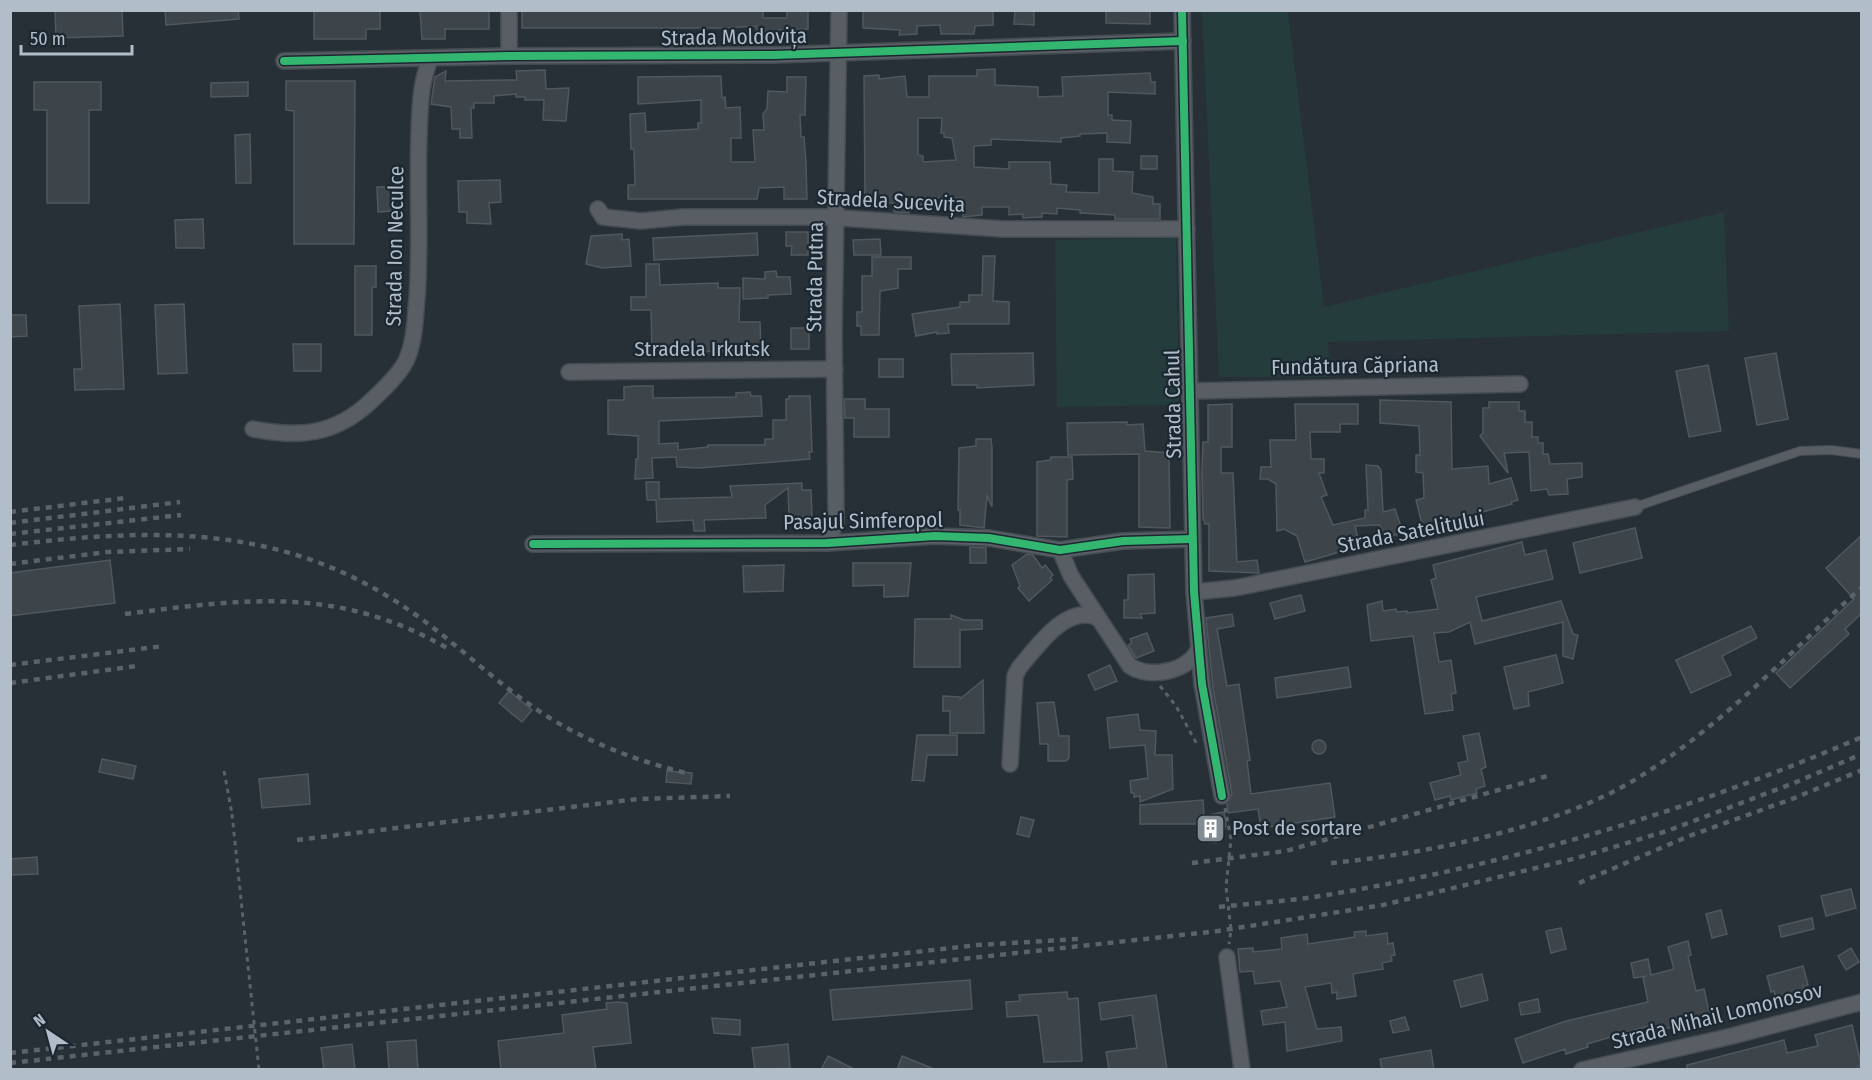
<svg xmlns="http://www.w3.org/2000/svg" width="1872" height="1080" font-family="'Fira Sans Condensed',sans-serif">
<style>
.green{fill:#243c3c}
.building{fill:#3d444a;stroke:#4f585e;stroke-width:1.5;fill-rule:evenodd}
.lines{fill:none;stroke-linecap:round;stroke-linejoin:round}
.lane-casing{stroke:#454c51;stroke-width:10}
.street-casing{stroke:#454c51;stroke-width:18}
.path{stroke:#5b6267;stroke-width:3;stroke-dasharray:4.5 4.5;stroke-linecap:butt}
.lane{stroke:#585e64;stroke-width:8}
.street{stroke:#585e64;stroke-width:15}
.rail{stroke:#5b6268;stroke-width:4.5;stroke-dasharray:6 6;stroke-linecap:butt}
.path-bridge{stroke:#5b6267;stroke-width:3;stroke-dasharray:4.5 4.5;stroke-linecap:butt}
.cycleway-casing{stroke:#1b2731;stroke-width:11}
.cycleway{stroke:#33b770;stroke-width:8}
.labels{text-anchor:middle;stroke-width:4.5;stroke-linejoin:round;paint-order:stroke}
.street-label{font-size:21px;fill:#b1bdc8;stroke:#1b2731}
.poi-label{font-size:21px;fill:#b1bdc8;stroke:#1b2731;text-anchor:start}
</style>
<rect width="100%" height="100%" fill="#273037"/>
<g class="green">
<path d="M1202 11H1288L1324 307 1724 212 1729 331 1328 342 1331 377H1219Z"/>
<path d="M1176 238 1179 405 1057 407 1055 240Z"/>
</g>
<g class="building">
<path d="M55 10H122L123 36 56 38Z"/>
<path d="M165 10H238L239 19 166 25Z"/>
<path d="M314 10H380V29H366V39H314Z"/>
<path d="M420 10H489V29H445V39H422Z"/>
<path d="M522 10H763V18H787V11H808V29L778 30V36L766 37V31H756V26L725 28H522Z"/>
<path d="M863 10H993V25L975 26 974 34H941L940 25 917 26V34L899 35 900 30 863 28Z"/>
<path d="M1015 10H1034V25L1014 24Z"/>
<path d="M1106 10H1150V24L1106 23Z"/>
<path d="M995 69V85L1038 87V97L1063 96 1062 77 1150 73 1151 82H1155V94L1108 92V115H1112V120L1131 121 1130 143 1107 142V133L1080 134V136L1061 138V142L991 139V145L974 146V167L1009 169V162H1050L1051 184 1067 185 1066 192 1099 193V159H1113V171L1133 172 1132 193 1153 197V204H1160V219H1115V215L1080 213V210L1057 208V214L1042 213V217L1023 218V214L1009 215V207H982V215L963 217V198H933L932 205 907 204 909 213 894 212 893 203 865 202 864 76 879 75V79L905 76 907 97H929V76H977V70ZM918 118H942L941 133H944V137L952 138 956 160 923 162V156L918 155Z"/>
<path d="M545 70 546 89 569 88 566 121 543 120 544 100H525V97H516V94L494 96V103H474V108H471L472 138H460V129H452L451 107 431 104 435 77 446 71 445 81 517 80 516 71Z"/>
<path d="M721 76 722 98 725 97 726 108 740 107 741 138H731V162H755L753 130H764L763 114 767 109 768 91 787 92V77H806L805 115H800L801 137H804L806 163 807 199H784V187L759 188 757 199H628V185H635L634 149H631L630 114 645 113 646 132 698 129V123H701V100L638 104V77Z"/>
<path d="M286 81H355L354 244H294V111L286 110Z"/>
<path d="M34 82H101V110H89V203H47V110H34Z"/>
<path d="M248 82V96L211 97V83Z"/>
<path d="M250 134 251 183H236L235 135Z"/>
<rect x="1141" y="156" width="16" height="13"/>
<path d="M500 180 501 202 489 203 491 224 467 223V212H459L458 181Z"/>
<path d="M377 187H392V211L378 212Z"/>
<path d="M203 219 204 248H176L175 220Z"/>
<path d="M786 232H808V255H791L792 246H786Z"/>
<path d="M757 233 758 255 654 260 653 238Z"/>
<path d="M622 234V240L629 239 631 266 602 268 586 264 591 236Z"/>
<path d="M880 239 881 255H854L853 240Z"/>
<path d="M983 256H995L993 301 1009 302V324H948L949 333 937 334V332L916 336 912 314 960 307V302H969V295H982Z"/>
<path d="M872 257H911V269H898V288L880 291 879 335H861V326H857V312H862V276H872Z"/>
<path d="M646 264H659L660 285 718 283V288H740L739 322H760L761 350 652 353 651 310H631V297H646Z"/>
<path d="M355 266H376V287H372V335H355Z"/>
<path d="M776 271 777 277H790L791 294 768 295V298L743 299V278L765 279V272Z"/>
<path d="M120 304 124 389 75 390 74 369H82L79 306Z"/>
<path d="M184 304 187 373 158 374 155 305Z"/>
<path d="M10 315H26L27 336 10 337Z"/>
<rect x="791" y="328" width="18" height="21"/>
<path d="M293 344H321V371H294Z"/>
<path d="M1033 353 1034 385 977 388V385H952L951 354Z"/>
<path d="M1776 353 1788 419 1757 425 1745 358Z"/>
<rect x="879" y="359" width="24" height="18"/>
<path d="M1708 365 1721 431 1689 437 1676 371Z"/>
<path d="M636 386H653V398L736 397V393L750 392 751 396H761L762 416 659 421V444L678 443V450L708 447V445H765V439H773V420H786V399H789V396H810L812 452H809L810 459 699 468 677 467 676 457 652 458 653 478 635 479 636 459H638V436L608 434V400H624V387Z"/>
<path d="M844 399H865V409H889V437H854V418H845Z"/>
<path d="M1380 400 1451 402 1452 469 1488 466 1489 484 1511 478 1518 500 1511 502 1512 504 1423 528 1416 500 1424 498 1423 473 1416 472V455H1420L1419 426 1380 423Z"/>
<path d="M1489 402H1519V411H1525V422H1532V437H1538V443H1543V454H1548L1550 464 1582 463V477L1567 479 1568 494 1549 495 1547 489 1531 491 1529 452 1504 453 1508 473 1480 436 1483 433V408H1489Z"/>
<path d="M1232 404V447H1221V473H1233L1237 562 1257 560 1259 573 1209 571V524H1205L1203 518 1202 473 1203 442H1208V405Z"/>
<path d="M1295 404H1358V424H1340V432H1310L1311 459H1324V473H1319L1327 495 1321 497 1333 525 1365 518V510H1368L1366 465 1378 466 1381 470 1383 512 1395 509 1403 533 1384 538 1380 525 1355 526 1360 546 1305 562 1297 536 1284 529 1277 531 1276 484 1268 479H1260L1261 467H1271L1270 440H1296Z"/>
<path d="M1127 422V425L1143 424 1145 451 1169 453 1170 528 1139 527V454L1068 455 1067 423Z"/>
<path d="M976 439H991L992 448V507L987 496 984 528 960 525V510H958L959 448 976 446Z"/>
<path d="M1051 457H1072L1073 479 1067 480V537L1037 536V462L1050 460Z"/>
<path d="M646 482H659V499L732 497 730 486 802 483V490H811L812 517H789L788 488 765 505 766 518 704 520 705 531H694L693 520 657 522 656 500H647Z"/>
<path d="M1635 528 1642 558 1580 573 1573 543Z"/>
<path d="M1862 535V613L1845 629 1849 634 1790 688 1776 673 1854 599 1826 568Z"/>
<path d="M1522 542 1525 555 1546 550 1553 579 1476 597 1482 621 1561 601 1573 634 1578 635 1573 659 1563 656V622L1475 644 1470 622 1449 632 1434 633 1439 662 1451 660 1456 693 1451 694 1453 710 1425 714 1413 636 1371 641 1367 605 1382 601 1383 611 1396 609 1397 612 1407 611V613L1438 609 1431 580 1436 578 1433 565Z"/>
<path d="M970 547 986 548V563H970Z"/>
<path d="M1027 554 1033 555 1042 568 1045 565 1053 575 1050 578 1052 580 1029 601 1018 588 1020 586 1012 565Z"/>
<path d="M110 560 115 603 10 616V573Z"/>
<path d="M853 563H911L908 596 884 597V585L853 586Z"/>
<path d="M784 565 783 591 744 592 743 566Z"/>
<path d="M1154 574 1155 613 1140 614 1142 618H1124V600H1128V575Z"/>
<path d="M1301 595 1305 611 1275 619 1270 603Z"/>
<path d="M1232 614 1234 626 1217 629 1227 686 1239 684 1250 760 1247 761 1251 794 1330 783 1335 817 1261 828 1258 809 1228 813 1227 804 1232 794 1213 688 1206 618Z"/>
<path d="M951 615 964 620H982V629L960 630V667H914L915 619H951Z"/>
<path d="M1751 626 1757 638 1722 656 1731 675 1691 693 1676 660Z"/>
<path d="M1147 633 1154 651 1136 658 1128 645 1132 643 1130 639Z"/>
<path d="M1556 655 1563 683 1528 692 1529 706 1514 709 1504 667Z"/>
<path d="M1110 665 1117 681 1095 690 1088 675Z"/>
<path d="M1348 667 1351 687 1277 698 1275 678Z"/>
<path d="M983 680 984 733H950V711H943V696L960 697V699Z"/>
<path d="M509 691 532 710 522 722 499 703Z"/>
<path d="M1054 702 1059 736H1069V758L1066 761H1048V744H1040L1037 703Z"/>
<path d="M1138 714 1140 730 1156 731 1155 755H1172L1173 789 1140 802V796L1134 797V793H1131L1130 781 1148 778 1145 745 1110 748 1107 718Z"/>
<path d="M1479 733 1486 767 1481 769 1485 786 1476 789 1477 793 1451 800 1450 796 1435 800 1430 783 1461 775 1458 763 1468 761 1463 736Z"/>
<path d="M917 735H957V755H927L924 781 912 780Z"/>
<circle cx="1319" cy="747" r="7"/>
<path d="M102 759 136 766 133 779 99 772Z"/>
<path d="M667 771 692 773 691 784 666 782Z"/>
<path d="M308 774 310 804 262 808 259 779Z"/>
<path d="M1203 800 1204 816 1224 812 1226 825 1221 838 1216 843 1207 841 1197 824H1140V805Z"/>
<path d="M1021 817 1034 820 1029 837 1017 834Z"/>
<path d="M37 857 38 874 10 875V859Z"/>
<path d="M1851 889 1856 908 1826 916 1821 896Z"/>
<path d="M1721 910 1727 934 1712 938 1706 914Z"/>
<path d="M1812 918 1814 929 1781 937 1779 926Z"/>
<path d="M1561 928 1566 949 1551 953 1546 931Z"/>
<path d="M1366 931V936L1387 933 1388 944 1393 943 1395 955 1391 956 1392 961 1382 963 1383 969 1353 974 1356 996 1337 999V992L1332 993 1331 983 1305 987 1317 1029 1341 1027 1342 1041 1287 1051 1285 1022 1263 1025 1261 1011 1287 1007 1280 981 1255 984 1253 971 1240 972 1238 949 1253 948V952L1282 949 1281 938 1307 934 1308 944 1355 937 1354 932Z"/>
<path d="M1688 941 1691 955 1688 956 1696 991 1704 989 1711 1020 1658 1030 1657 1026 1653 1027 1652 1025 1587 1044 1588 1047 1566 1054 1565 1049 1523 1063 1515 1039 1566 1021 1648 1002 1643 977 1647 976 1634 978 1631 963 1648 959 1651 975 1674 969 1668 947Z"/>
<path d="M1851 948 1859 962 1846 970 1838 956Z"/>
<path d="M1803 966 1808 985 1803 986 1804 990 1776 998 1774 991 1771 992 1767 976Z"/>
<path d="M1482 974 1488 1000 1461 1007 1454 981Z"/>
<path d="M970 980 972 1009 833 1020 830 990Z"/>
<path d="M1067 992 1068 999 1078 998 1082 1061 1044 1062 1038 1015 1007 1017 1006 1002 1020 1001 1019 995Z"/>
<path d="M1156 995 1167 1070H1109L1106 1052 1137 1048 1132 1015 1101 1020 1099 1003Z"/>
<path d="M1538 999 1540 1012 1521 1015 1519 1003Z"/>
<path d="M618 1002 627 1003 631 1043 593 1047 596 1070H501L498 1041 564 1033 562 1015 607 1009 606 1003Z"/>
<path d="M1405 1017 1409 1030 1393 1033 1390 1021Z"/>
<path d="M712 1018 740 1020V1035L714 1033Z"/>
<path d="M1852 1025 1861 1064 1855 1070H1687V1065L1784 1040 1787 1053 1818 1046 1815 1035Z"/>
<path d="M416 1040 418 1070H389L387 1042Z"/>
<path d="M352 1044 355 1070H324L321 1048Z"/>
<path d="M788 1044 790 1068 755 1070 752 1048Z"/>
<path d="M1431 1050 1434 1070H1382L1380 1059Z"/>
<path d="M828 1056 856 1070H821Z"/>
<path d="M902 1056 934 1069V1070H897Z"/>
</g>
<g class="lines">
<defs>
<path id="lane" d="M1635 507 1800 451 1831 450 1862 454"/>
<g id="street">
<path d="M509 10V56"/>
<path d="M1182 10 1194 592 1202 684 1222 796"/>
<path d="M284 61 509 56 774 55 1183 41"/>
<path d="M598 209 603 217 641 221 683 217H826L1003 229H1187"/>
<path d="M569 372 835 369"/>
<path d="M1191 391 1520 384"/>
<path d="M253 429C299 438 335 435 370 402 383 390 398 376 406 361 415 341 415 319 417 298 421 244 417 189 419 135 420 108 420 85 430 59"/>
<path d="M827 543 836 522V511L834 334 839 10"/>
<path d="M533 544 827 543 935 536 989 538 1060 550 1123 541 1192 539"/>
<path d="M1060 550 1071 576 1130 666C1149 679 1187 672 1198 650"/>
<path d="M1194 592 1235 588 1635 507"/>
<path d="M1010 764 1015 676 1019 668C1037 647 1065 605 1096 617"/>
<path d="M1227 957 1242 1070"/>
<path d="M1582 1070 1728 1037 1862 1002"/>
</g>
</defs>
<use href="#lane" class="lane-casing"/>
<use href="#street" class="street-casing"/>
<g class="path">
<path d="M1160 686 1176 706 1198 746"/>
<path d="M224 771 232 814"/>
<path d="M1225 808 1231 839 1226 887 1231 930 1229 944"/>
</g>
<use href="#lane" class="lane"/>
<use href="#street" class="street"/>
<g class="rail">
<path d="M10 512 125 498"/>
<path d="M10 523 180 502"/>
<path d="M10 534 181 515"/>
<path d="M10 545C146 529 271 523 392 599 441 629 482 671 529 704 576 738 630 759 686 773"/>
<path d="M10 564 107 552 190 549"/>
<path d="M125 614C244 599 337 585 447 648"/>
<path d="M10 665 164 646"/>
<path d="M10 683 137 666"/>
<path d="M297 840 638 799 730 796"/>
<path d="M1192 863 1286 851 1547 776"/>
<path d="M1331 863C1425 854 1556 828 1636 779 1720 728 1789 653 1862 587"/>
<path d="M1579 883 1689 836 1792 799 1862 770"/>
<path d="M1219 907C1255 903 1291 901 1327 895 1511 864 1690 811 1862 737"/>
<path d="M10 1053 978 945 1078 939"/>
<path d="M10 1063 1218 931 1383 905 1577 858 1667 831 1794 783 1862 754"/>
</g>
<path class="path-bridge" d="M232 814 259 1070"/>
<defs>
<g id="cycleway">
<path d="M1182 10 1194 592 1202 684 1222 796"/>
<path d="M284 61 509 56 774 55 1183 41"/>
<path d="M533 544 827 543 935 536 989 538 1060 550 1123 541 1192 539"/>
</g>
</defs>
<use href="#cycleway" class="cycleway-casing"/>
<use href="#cycleway" class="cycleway"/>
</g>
<defs>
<symbol id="building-square" viewBox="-11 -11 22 22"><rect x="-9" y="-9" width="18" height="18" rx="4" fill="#818c95" stroke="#1b2731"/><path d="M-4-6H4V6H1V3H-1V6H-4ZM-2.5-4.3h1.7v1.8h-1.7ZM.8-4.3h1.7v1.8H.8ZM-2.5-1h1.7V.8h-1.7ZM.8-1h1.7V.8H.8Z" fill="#fff"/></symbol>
</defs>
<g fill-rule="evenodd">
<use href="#building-square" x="1194" y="812" width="33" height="33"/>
</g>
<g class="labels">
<g class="street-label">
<text transform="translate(734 37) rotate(-1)" y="7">Strada Moldovița</text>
<text transform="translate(891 201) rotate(3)" y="7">Stradela Sucevița</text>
<text transform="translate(395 246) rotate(-89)" y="7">Strada Ion Neculce</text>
<text transform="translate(815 277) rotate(-89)" y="7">Strada Putna</text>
<text x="702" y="356">Stradela Irkutsk</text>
<text transform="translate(1355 366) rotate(-1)" y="7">Fundătura Căpriana</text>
<text transform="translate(1173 404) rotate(-91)" y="7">Strada Cahul</text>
<text transform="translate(863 521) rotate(-1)" y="7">Pasajul Simferopol</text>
<text transform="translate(1411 532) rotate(-11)" y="7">Strada Satelitului</text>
<text transform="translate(1717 1016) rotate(-14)" y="7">Strada Mihail Lomonosov</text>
</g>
<g class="poi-label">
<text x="1232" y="835">Post de sortare</text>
</g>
</g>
<rect width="1872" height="1080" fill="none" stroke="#b1bdc8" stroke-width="24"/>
<g transform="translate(48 1032) rotate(324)" stroke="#1b2731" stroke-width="4.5" paint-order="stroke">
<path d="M0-4.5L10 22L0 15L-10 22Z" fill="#b1bdc8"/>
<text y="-9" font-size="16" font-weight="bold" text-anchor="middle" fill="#b1bdc8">N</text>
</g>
<path d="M21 45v9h111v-9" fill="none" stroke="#b1bdc8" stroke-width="3"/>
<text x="30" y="45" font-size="18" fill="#b1bdc8" stroke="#1b2731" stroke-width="4.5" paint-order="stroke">50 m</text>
</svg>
